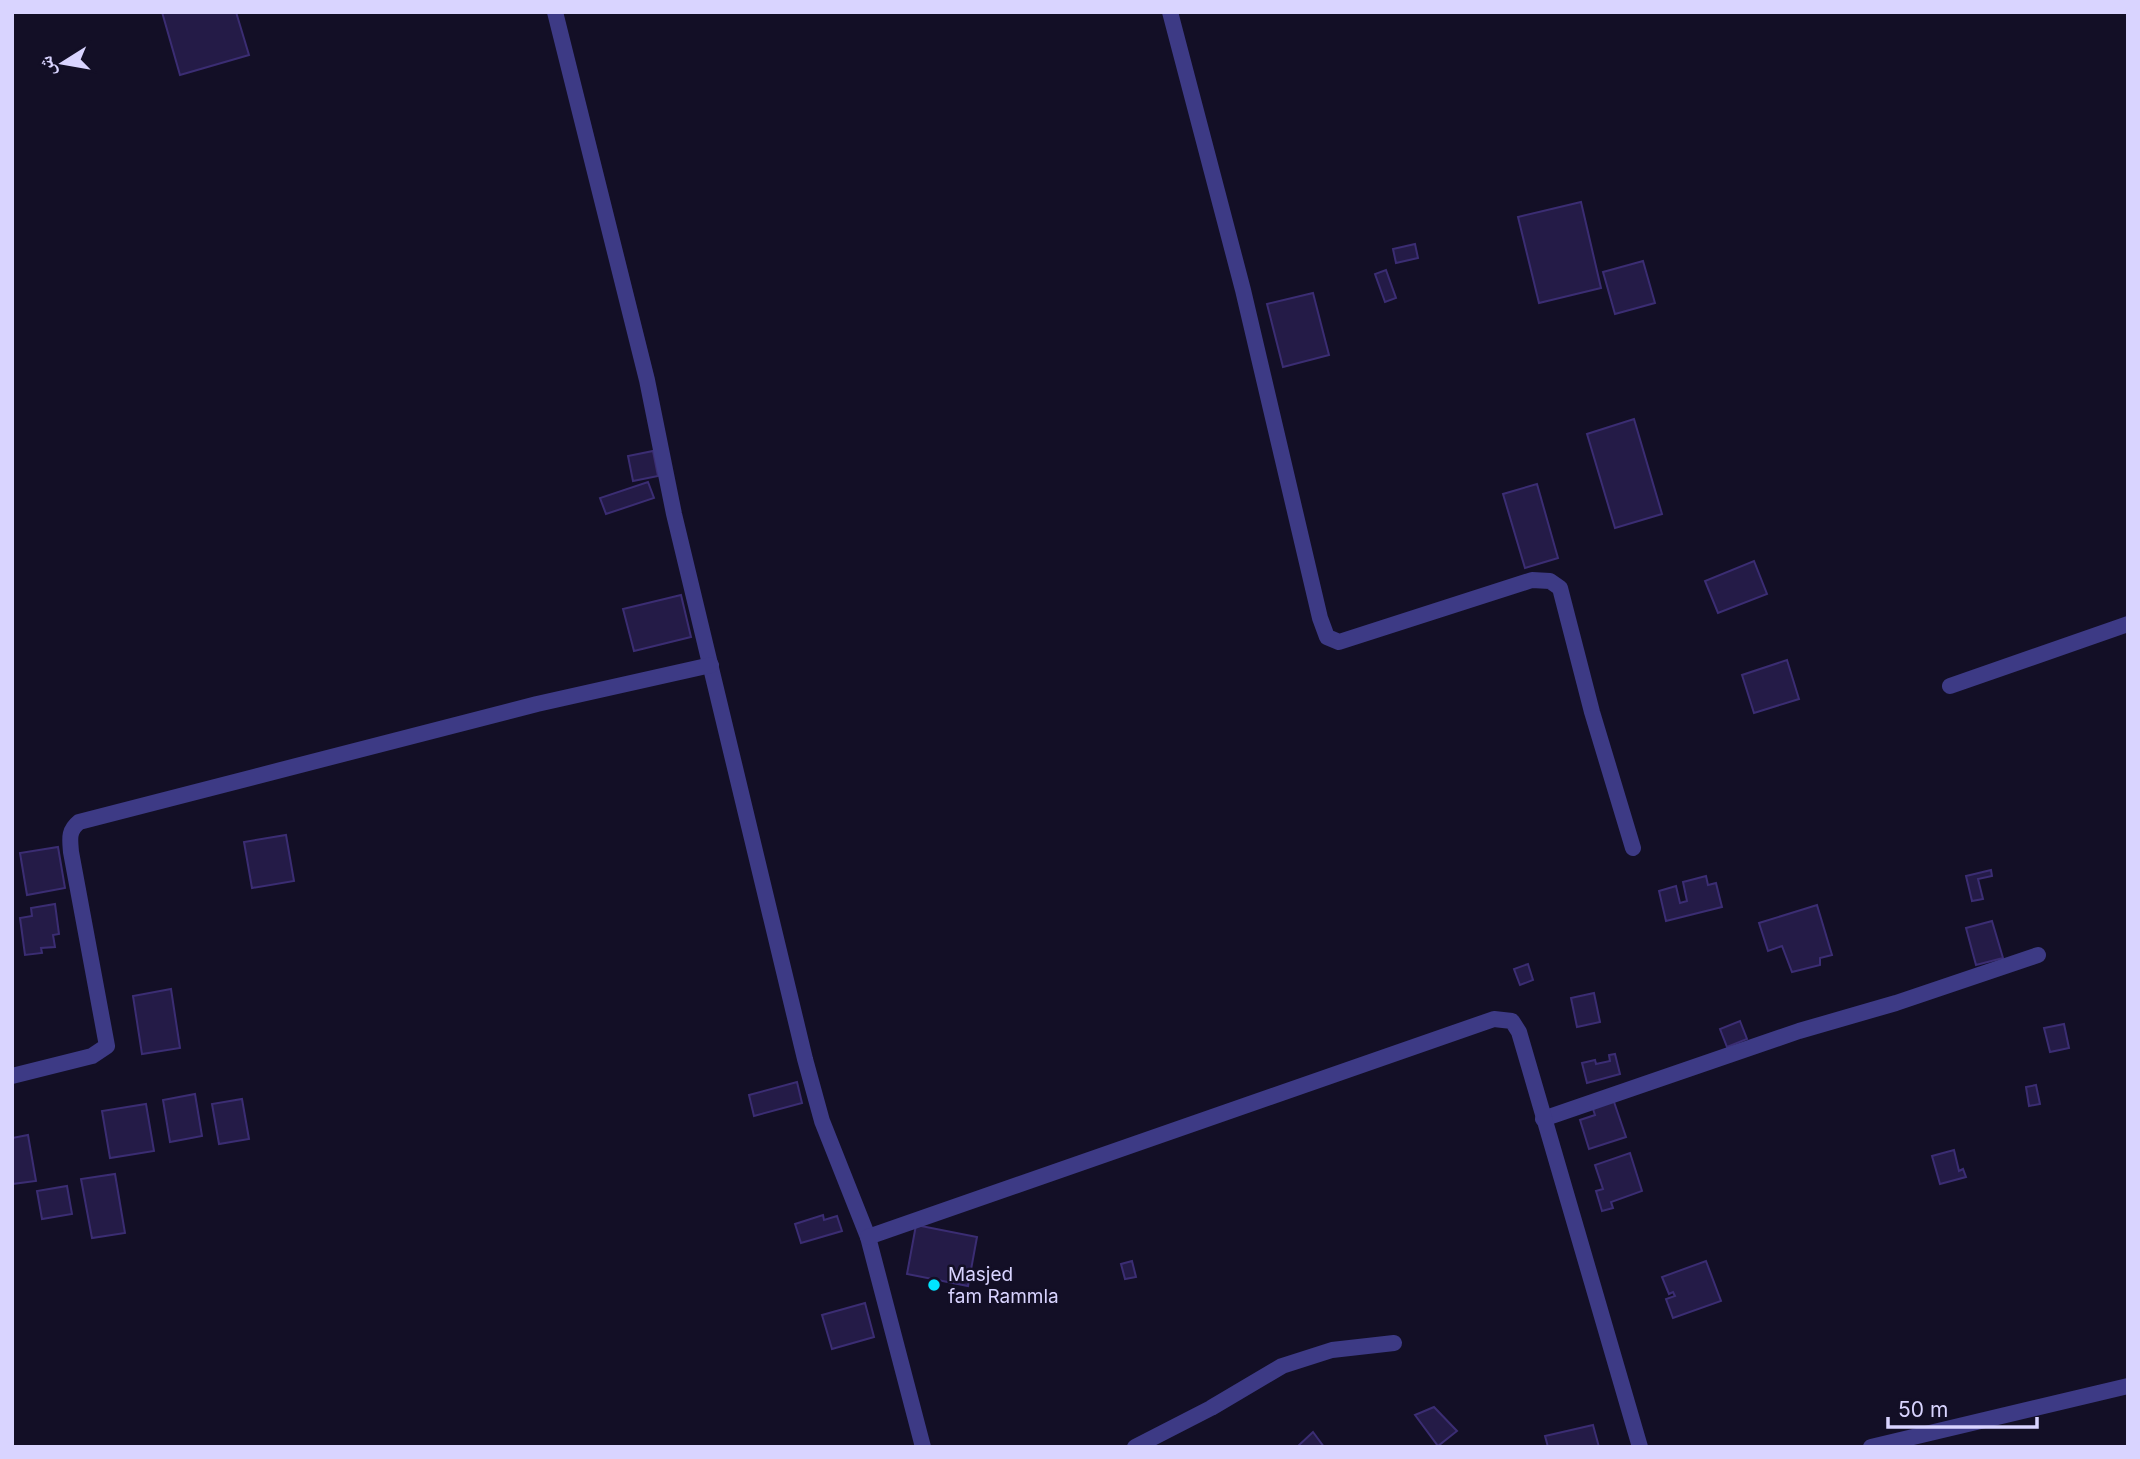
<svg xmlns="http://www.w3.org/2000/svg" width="2140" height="1459" font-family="Inter,'Noto Naskh Arabic',sans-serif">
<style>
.building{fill:#241b47;stroke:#3b2d73;stroke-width:2}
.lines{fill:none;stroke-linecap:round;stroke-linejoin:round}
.street{stroke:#3d3a85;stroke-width:16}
.poi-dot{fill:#00e5ff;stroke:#130f26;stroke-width:2.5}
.labels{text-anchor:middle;stroke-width:5;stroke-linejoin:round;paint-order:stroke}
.poi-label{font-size:19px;fill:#d9d4ff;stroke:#130f26;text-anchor:start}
</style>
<rect width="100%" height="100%" fill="#130f26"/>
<g class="building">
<path d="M162 12H236L249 55 180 75Z"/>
<path d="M1581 202 1601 288 1539 303 1518 217Z"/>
<path d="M1415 244 1418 258 1396 263 1393 249Z"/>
<path d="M1643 261 1655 303 1615 314 1603 272Z"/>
<path d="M1386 270 1396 298 1385 302 1375 274Z"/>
<path d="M1313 293 1329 355 1283 367 1267 304Z"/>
<path d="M1634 419 1662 514 1615 528 1587 434Z"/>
<path d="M653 451 658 476 633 481 628 456Z"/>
<path d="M648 482 654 498 606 514 600 498Z"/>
<path d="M1537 484 1558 558 1525 568 1503 494Z"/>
<path d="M1754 561 1767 594 1718 613 1705 581Z"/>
<path d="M681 595 691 637 634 651 623 609Z"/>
<path d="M1787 660 1799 699 1754 713 1742 675Z"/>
<path d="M286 835 294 881 252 888 244 842Z"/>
<path d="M58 847 65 888 27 895 20 853Z"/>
<path d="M1991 870 1992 876 1978 879 1983 899 1972 901 1966 876Z"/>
<path d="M1706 876 1708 885 1716 883 1722 907 1666 921 1659 891 1676 886 1680 903 1687 901 1683 882Z"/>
<path d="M55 904 59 934 53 935 55 947 41 948 42 953 25 955 20 918 32 916 31 908Z"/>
<path d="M1817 905 1832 955 1820 958V965L1792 972 1782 946 1768 951 1759 923Z"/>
<path d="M1992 921 2003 958 1976 965 1966 928Z"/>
<path d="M1528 964 1533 980 1520 985 1514 969Z"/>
<path d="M171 989 180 1048 142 1054 133 996Z"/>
<path d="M1594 993 1600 1022 1577 1027 1571 998Z"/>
<path d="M1740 1021 1747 1039 1727 1047 1720 1029Z"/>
<path d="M2064 1024 2069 1048 2050 1052 2044 1028Z"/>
<path d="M1615 1054 1620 1074 1587 1083 1582 1063 1595 1060 1596 1064 1610 1061 1609 1055Z"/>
<path d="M797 1082 802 1103 754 1116 749 1095Z"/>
<path d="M2036 1085 2040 1104 2029 1106 2026 1087Z"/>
<path d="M195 1094 202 1136 170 1142 163 1100Z"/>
<path d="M242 1099 249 1139 219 1144 212 1104Z"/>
<path d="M1613 1099 1626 1137 1589 1149 1580 1120 1595 1115 1592 1106Z"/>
<path d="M146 1104 154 1151 110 1158 102 1111Z"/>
<path d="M28 1135 36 1181 12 1184V1138Z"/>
<path d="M1954 1150 1959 1171 1963 1169 1966 1177 1940 1184 1932 1156Z"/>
<path d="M1630 1153 1642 1191 1611 1202 1613 1208 1602 1211 1596 1191 1603 1189 1595 1165Z"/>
<path d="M115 1174 125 1233 92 1238 81 1179Z"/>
<path d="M67 1186 72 1214 42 1219 37 1191Z"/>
<path d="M823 1215 824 1220 837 1216 842 1231 801 1243 795 1224Z"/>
<path d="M916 1225 977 1237 968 1286 907 1274Z"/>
<path d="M1132 1261 1136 1277 1125 1279 1121 1264Z"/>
<path d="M1706 1261 1721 1301 1673 1318 1666 1299 1675 1296 1673 1292 1669 1294 1662 1277Z"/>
<path d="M865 1303 874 1337 832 1349 822 1315Z"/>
<path d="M1434 1407 1457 1431 1438 1446 1415 1415Z"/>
<path d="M1593 1425 1599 1447H1548L1545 1436Z"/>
<path d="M1313 1432 1324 1447H1297Z"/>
</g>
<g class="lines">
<g class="street">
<path d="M555 12 647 380 674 514 805 1059 822 1121 868 1237 923 1447"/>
<path d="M1170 12 1243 290 1320 618 1327 637 1339 642 1532 580 1550 581 1560 588 1592 712 1633 848"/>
<path d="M1950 686 2128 624"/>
<path d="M12 1076 92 1056 107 1046 71 852C70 839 68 831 79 822L537 704 711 665"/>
<path d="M1543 1119 1799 1031 1896 1003 2038 955"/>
<path d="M868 1237 1494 1019 1512 1021 1519 1032 1640 1447"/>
<path d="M1135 1447 1211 1408 1282 1366 1332 1350 1394 1343"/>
<path d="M1871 1447 2128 1386"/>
</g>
</g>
<circle class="poi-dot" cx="934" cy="1285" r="7"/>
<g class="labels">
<g class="poi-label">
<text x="948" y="1281">Masjed<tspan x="948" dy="22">fam Rammla</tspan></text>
</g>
</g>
<rect width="2140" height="1459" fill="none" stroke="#d9d4ff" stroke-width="28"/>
<g transform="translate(63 63) rotate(259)" stroke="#130f26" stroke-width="5" paint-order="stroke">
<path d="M0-5L12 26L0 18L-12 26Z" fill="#d9d4ff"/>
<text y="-10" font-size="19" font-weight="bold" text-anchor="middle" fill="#d9d4ff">ش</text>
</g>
<path d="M1888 1417v10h149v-10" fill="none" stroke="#d9d4ff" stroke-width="3.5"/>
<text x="1898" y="1417" font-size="21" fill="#d9d4ff" stroke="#130f26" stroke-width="5" paint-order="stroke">50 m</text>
</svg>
